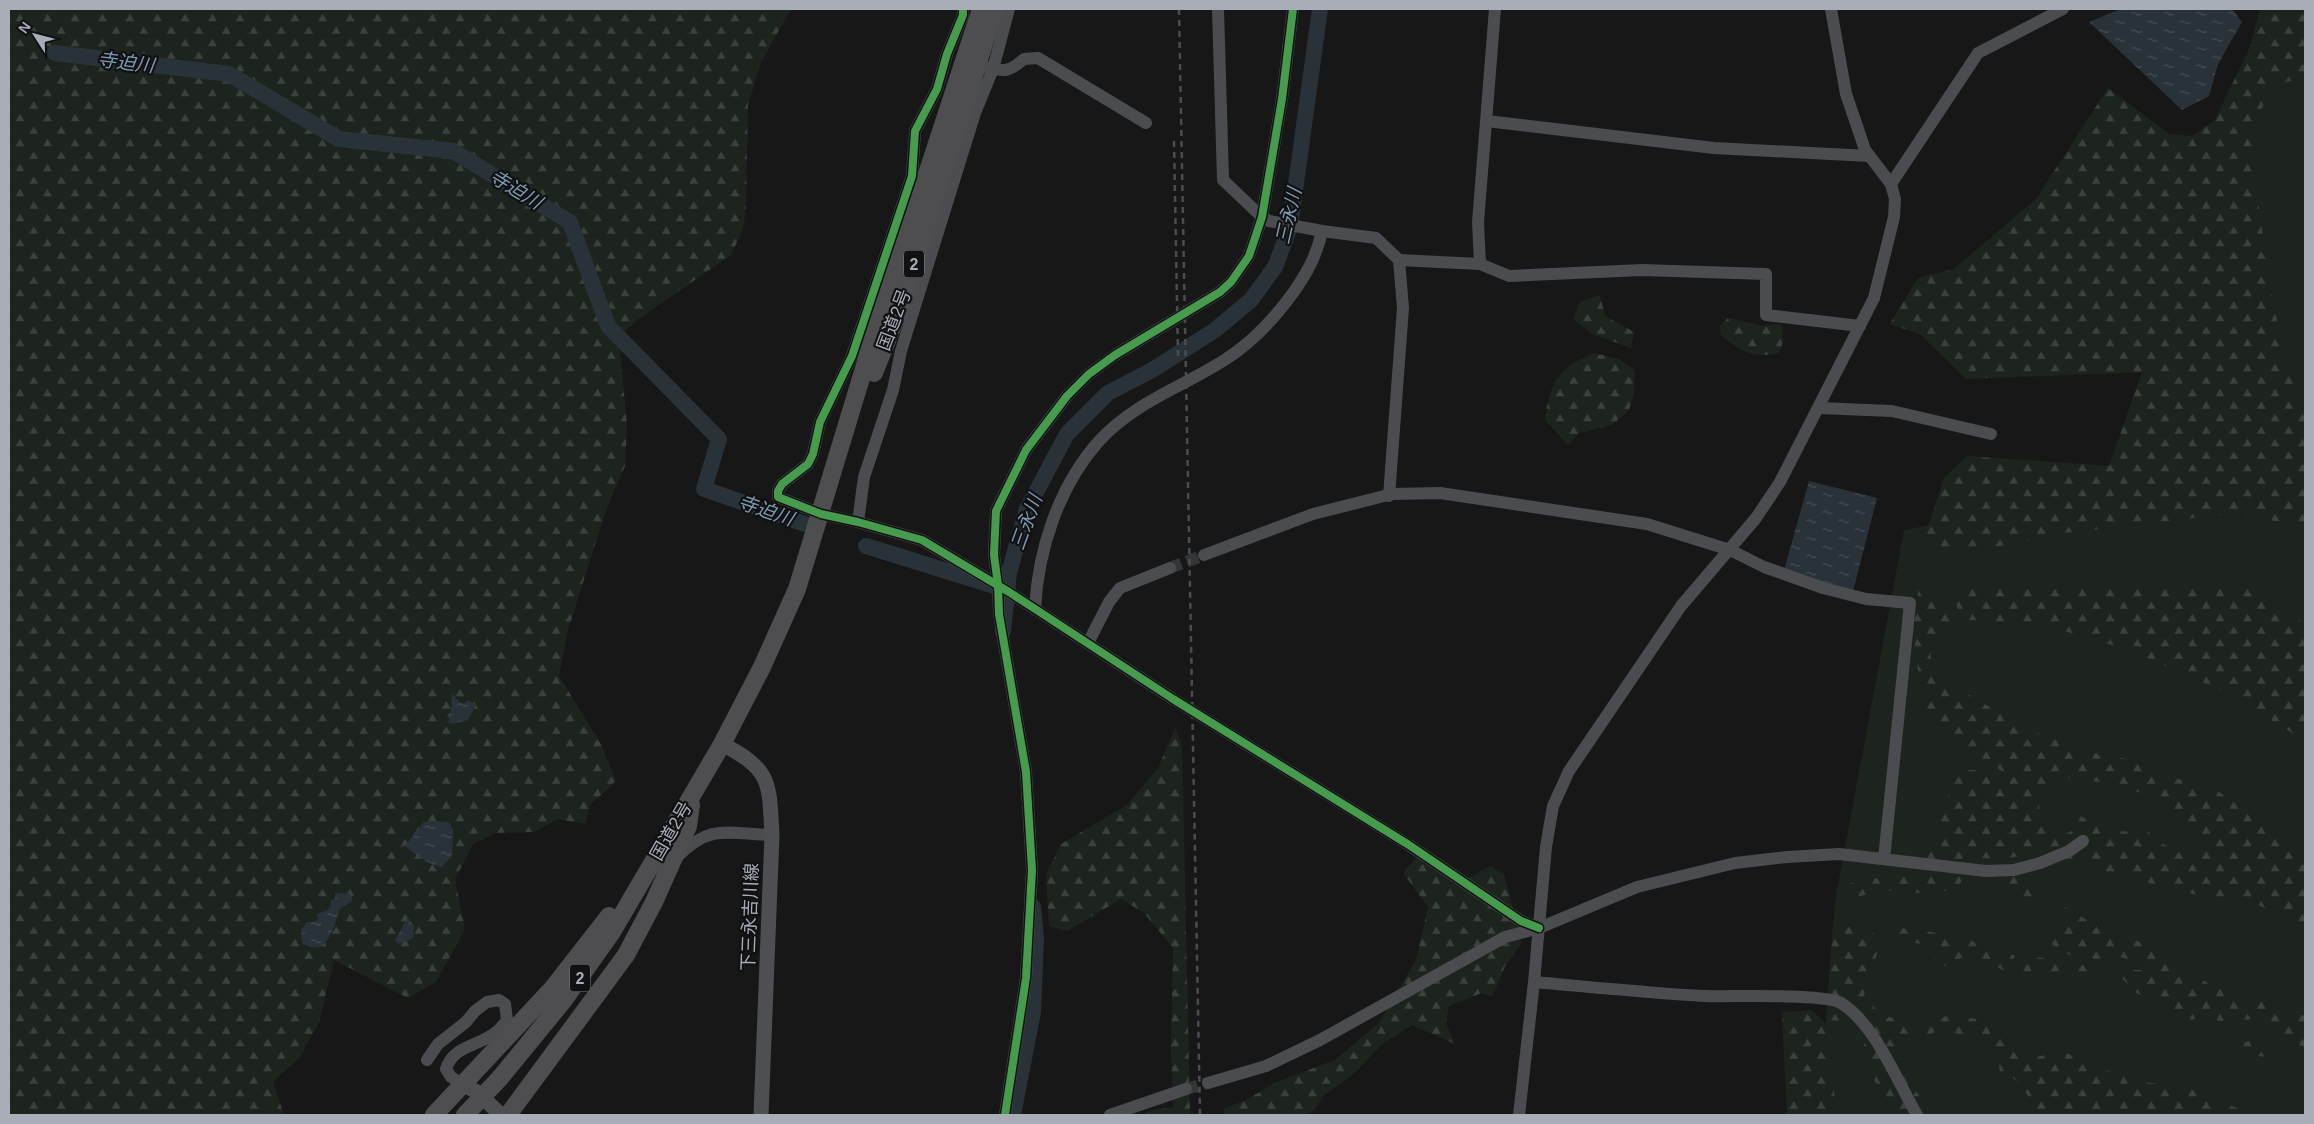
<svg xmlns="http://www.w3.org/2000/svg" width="2314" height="1124" font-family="Helvetica,'Noto Sans JP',sans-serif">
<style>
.grass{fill:#1d241e}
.forest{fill:url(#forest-firs);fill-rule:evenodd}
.water{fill:url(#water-ripples)}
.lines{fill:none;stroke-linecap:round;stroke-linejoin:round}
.river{stroke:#2a3239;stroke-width:16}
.minor-tunnel{stroke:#343537;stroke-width:12;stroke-dasharray:12 6;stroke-linecap:butt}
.minor{stroke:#4b4c50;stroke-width:12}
.major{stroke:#4d4f52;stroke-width:15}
.highway{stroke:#4e4e51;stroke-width:18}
.rail{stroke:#4b4c4f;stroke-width:2.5;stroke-dasharray:6 5;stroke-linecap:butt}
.highway-bridge{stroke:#4e4e51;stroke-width:18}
.cycleway-casing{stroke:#111113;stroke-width:11}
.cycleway{stroke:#469c4c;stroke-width:8}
.labels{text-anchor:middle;stroke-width:4.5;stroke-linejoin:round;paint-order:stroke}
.shield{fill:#111113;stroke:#7b7e86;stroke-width:1}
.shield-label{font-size:16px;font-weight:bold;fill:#a8adb8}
.street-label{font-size:18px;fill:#a8adb8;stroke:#111113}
.water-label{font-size:19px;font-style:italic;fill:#7f9bb3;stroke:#111113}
</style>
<defs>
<pattern id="forest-firs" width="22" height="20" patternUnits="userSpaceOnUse" patternTransform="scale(1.25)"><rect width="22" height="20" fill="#1d241e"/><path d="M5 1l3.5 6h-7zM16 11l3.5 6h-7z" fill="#3b413d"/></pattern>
<pattern id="water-ripples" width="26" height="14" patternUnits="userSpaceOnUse" patternTransform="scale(1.25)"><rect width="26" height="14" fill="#2a3239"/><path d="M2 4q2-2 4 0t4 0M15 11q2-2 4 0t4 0" fill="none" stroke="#464d54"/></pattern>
</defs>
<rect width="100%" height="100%" fill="#171717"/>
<path class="grass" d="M2260 9H2305V1115H1830L1821 1082 1835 901 1904 530 2266 462 2207 209Z"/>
<g class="forest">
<path d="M9 9H791L761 62 748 105 746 208 743 229 731 255 637 320 625 331 620 352 627 425 625 466 606 510 567 633 559 676 601 744 616 781 590 805 585 824 558 819 534 832 495 833 473 844 455 879 465 929 436 982 408 998 334 960 319 1022 300 1057 273 1082 284 1115H9Z"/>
<path d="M2268 9H2305V77L2272 86 2259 115 2253 164 2269 280 2285 361 2305 417V535L2288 524 2239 513 2056 534 1986 549 1921 548 1944 478 1967 456 2109 466 2142 372 1966 379 1921 335 1890 324 1918 278 1954 269 2036 199 2108 88 2169 134 2192 136 2215 120Z"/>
<path d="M1600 295 1605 316 1634 332 1631 348 1592 334 1573 319 1580 302Z"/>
<path d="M1728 318 1763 326 1782 324 1783 342 1779 353C1753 359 1741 352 1721 335L1720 326Z"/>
<path d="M1594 353 1619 359 1635 370 1634 393 1629 410 1612 425 1579 433 1568 445 1545 420C1550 382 1558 368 1594 353Z"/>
<path d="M1927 585C1936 600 1943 613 1960 619L1952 587 2262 589 2305 625V741L2231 695 2132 651 2051 627 1961 619 1943 628 1930 655 1939 677 2025 728 2084 751 2137 761 2170 777 2210 786 2305 851V925L2253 903 2205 897 2102 871 2043 852 2003 859 1976 858 1957 888 1933 894 1878 890 1847 901 1842 887 1860 879 1929 876 1927 851 1945 812 1953 768 2004 773 1990 762 1957 747 1924 716 1928 698 1919 677 1913 631 1919 586ZM2066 778C2101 780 2161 792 2184 821 2192 830 2197 844 2203 855 2183 852 2157 847 2147 829 2120 836 2098 828 2076 813L2075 829 2062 836 2040 820 2039 804 2035 791Z"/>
<path d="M1175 728 1182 744 1190 1115H1145L1148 1111 1173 1107 1171 1050 1173 948 1144 913 1121 899 1067 931 1049 926 1046 874 1061 844 1127 805 1158 768Z"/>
<path d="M1420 853 1468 878 1491 866 1504 874 1522 943 1505 966 1492 997 1482 993 1449 1006 1446 1024 1455 1044 1412 1025 1381 1045 1355 1073 1323 1096 1314 1110 1305 1115H1224V1109L1244 1101 1277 1082 1335 1060 1379 1023 1416 960 1428 907 1403 873Z"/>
<path d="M2012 874H2026L2025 885 2089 921 2145 944 2211 985 2305 1016V1048L2258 1019 2218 1021 2212 1011 2192 1020 2168 1011 2151 999 2136 993 2120 976 2126 970H2148L2122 957 2099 962 2082 961 2053 946 2050 934 2064 918C2057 912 2049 904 2041 901 2018 893 2015 904 2004 875Z"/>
<path d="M1857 924 1882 938 1864 995 1880 1014 1914 1025 1950 1015 1997 1022 2034 1058 2061 1050 2096 1067 2150 1083 2178 1084 2237 1108 2275 1111 2279 1115H2040C2028 1098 2022 1079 2000 1071L1996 1054 1983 1043 1944 1029 1913 1040 1898 1051 1906 1076 1932 1115H1897L1860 1059 1865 1043 1856 1022 1826 1020 1833 925Z"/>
<path d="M1901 928 1946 934 1954 943 1966 939 1985 945 1986 952 2005 949 2015 956 2012 962 2022 965 2037 957 2089 966 2087 975 2077 977 2050 973 2007 972 1993 965 1973 962 1963 957 1949 966H1932L1935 957 1934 946 1898 940 1895 932Z"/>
<path d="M1812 1010 1825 1023 1837 1115H1787L1782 1012Z"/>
<path d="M2254 1039 2266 1043 2270 1049 2265 1057 2243 1053 2240 1044Z"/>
</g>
<g class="water">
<path d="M2121 9H2232L2242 22 2218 64 2209 96 2182 110 2089 22Z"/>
<path d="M1809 481 1877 498 1852 595 1783 574Z"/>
<path d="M452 693 459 702 464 704 468 700 476 705 468 720 451 724 448 722 450 719 447 716 451 711Z"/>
<path d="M435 821 449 822 453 830 452 855 441 868 425 861 405 846 424 822Z"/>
<path d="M335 893 349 894 352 897V901L340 908C334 925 329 959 302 943L301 930 307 922H315L318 919 317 914 328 910 331 905 330 901 335 899Z"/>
<path d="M408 917 414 926 413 938 399 944 395 940Z"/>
</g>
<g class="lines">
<g class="river">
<path d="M55 53 229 74 339 139 453 151 570 222 608 326 719 439 704 489 805 524"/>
<path d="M866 546 998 587"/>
<path d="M1003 631 1009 573 1027 509 1067 434 1108 393 1154 369 1215 330 1251 300 1275 267 1290 227 1320 9"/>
<path d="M1013 1115 1033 1012 1036 938 1033 907"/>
</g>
<g class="minor-tunnel">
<path d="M1170 568 1204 555"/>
<path d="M1186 1089 1208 1083"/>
</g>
<g class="minor">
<path d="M963 9V15L947 54 937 89 915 131 912 176 852 356 820 422 813 454 808 464 782 484 778 491V497L821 514 858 522 922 540 1009 592 1173 699 1409 845 1521 921 1539 928"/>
<path d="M1218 9 1223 180 1262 217 1269 221 1322 231 1376 238 1399 260 1480 264 1509 276 1642 270 1766 274V315L1860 326"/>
<path d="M986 67C1005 72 1009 72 1024 59L1038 58 1146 123"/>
<path d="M1487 121 1714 148 1869 156"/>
<path d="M1891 184 1978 53 2063 9"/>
<path d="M1480 264 1478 222 1495 9"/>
<path d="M1819 408 1892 411 1991 434"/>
<path d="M1389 496 1403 308 1399 260"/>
<path d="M858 522 864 477 893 390 901 351 975 113 993 69 1009 9"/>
<path d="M1204 555 1313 514 1392 494 1440 493 1647 524 1730 550 1764 567 1823 588 1866 599 1910 603 1884 859"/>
<path d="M1035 609C1038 549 1059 486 1099 441 1136 401 1183 387 1226 359 1254 341 1274 319 1293 293 1307 273 1317 255 1322 231"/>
<path d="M1088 643 1109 602 1120 588 1170 568"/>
<path d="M678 856C711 823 729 834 772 835"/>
<path d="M1534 982C1591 987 1648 993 1705 996 1730 997 1824 993 1841 1003 1875 1024 1897 1081 1917 1115"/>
<path d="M427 1060 438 1044 466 1022 475 1011 487 1002 499 1000 505 1004 507 1020C504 1024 500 1029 496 1032 480 1046 453 1045 446 1069L451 1077 464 1085"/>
<path d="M1208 1083 1266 1066 1320 1040 1505 937 1539 928 1637 887 1735 863 1787 857 1839 854 1986 871 2014 870 2040 863 2069 851 2083 841"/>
<path d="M1005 1115 1026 978 1032 870 1026 772 999 614 998 585 994 555 996 511 1026 450 1067 396 1089 374 1115 355 1220 292 1231 282 1249 256 1262 217 1282 99 1293 9"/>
<path d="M1110 1115 1186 1089"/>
<path d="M1519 1115 1534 982 1546 847 1553 806 1569 771 1681 606 1756 518 1780 482 1874 298 1894 217 1895 199 1891 184 1865 150 1857 126 1846 94 1831 9"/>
</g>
<g class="major">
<path d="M722 744C772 770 769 782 772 835L761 1115"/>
<path d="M464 1085 477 1092 501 1115"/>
</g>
<g class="highway">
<path d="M874 373 903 300 995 9"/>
<path d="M500 1078 563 1001 612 932 722 744 762 667 797 589 872 342 981 9"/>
<path d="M434 1115 552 989 609 916"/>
<path d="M508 1115 626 955 654 902 688 826 691 805"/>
</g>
<g class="rail">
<path d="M1179 9 1200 1115"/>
<path d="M1174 141 1178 356"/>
</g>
<path class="highway-bridge" d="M465 1115 500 1078"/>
<defs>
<g id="cycleway">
<path d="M963 9V15L947 54 937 89 915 131 912 176 852 356 820 422 813 454 808 464 782 484 778 491V497L821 514 858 522 922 540 1009 592 1173 699 1409 845 1521 921 1539 928"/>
<path d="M1005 1115 1026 978 1032 870 1026 772 999 614 998 585 994 555 996 511 1026 450 1067 396 1089 374 1115 355 1220 292 1231 282 1249 256 1262 217 1282 99 1293 9"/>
</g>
</defs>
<use href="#cycleway" class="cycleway-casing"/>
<use href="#cycleway" class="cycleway"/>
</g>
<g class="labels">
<g class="shield">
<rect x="904" y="250.5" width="20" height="27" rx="4"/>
<rect x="570" y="964.5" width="20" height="27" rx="4"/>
</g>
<g class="shield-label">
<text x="914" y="270">2</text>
<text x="580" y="984">2</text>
</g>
<g class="street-label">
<text transform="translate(894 320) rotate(-69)" y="6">国道2号</text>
<text transform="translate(671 831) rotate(-60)" y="6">国道2号</text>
<text transform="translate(750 917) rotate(-88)" y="6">下三永吉川線</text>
</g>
<g class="water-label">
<text transform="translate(126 62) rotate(7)" y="7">寺迫川</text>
<text transform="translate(516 189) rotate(31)" y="7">寺迫川</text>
<text transform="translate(1288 216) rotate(-77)" y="7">三永川</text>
<text transform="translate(766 510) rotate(19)" y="7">寺迫川</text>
<text transform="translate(1026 522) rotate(-70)" y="7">三永川</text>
</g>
</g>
<rect width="2314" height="1124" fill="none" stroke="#a8adb8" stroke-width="20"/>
<g transform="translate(35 35) rotate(306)" stroke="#111113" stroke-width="4" paint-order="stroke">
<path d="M0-4L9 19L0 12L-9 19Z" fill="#a8adb8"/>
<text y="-8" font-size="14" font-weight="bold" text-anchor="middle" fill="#a8adb8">N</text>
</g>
</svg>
